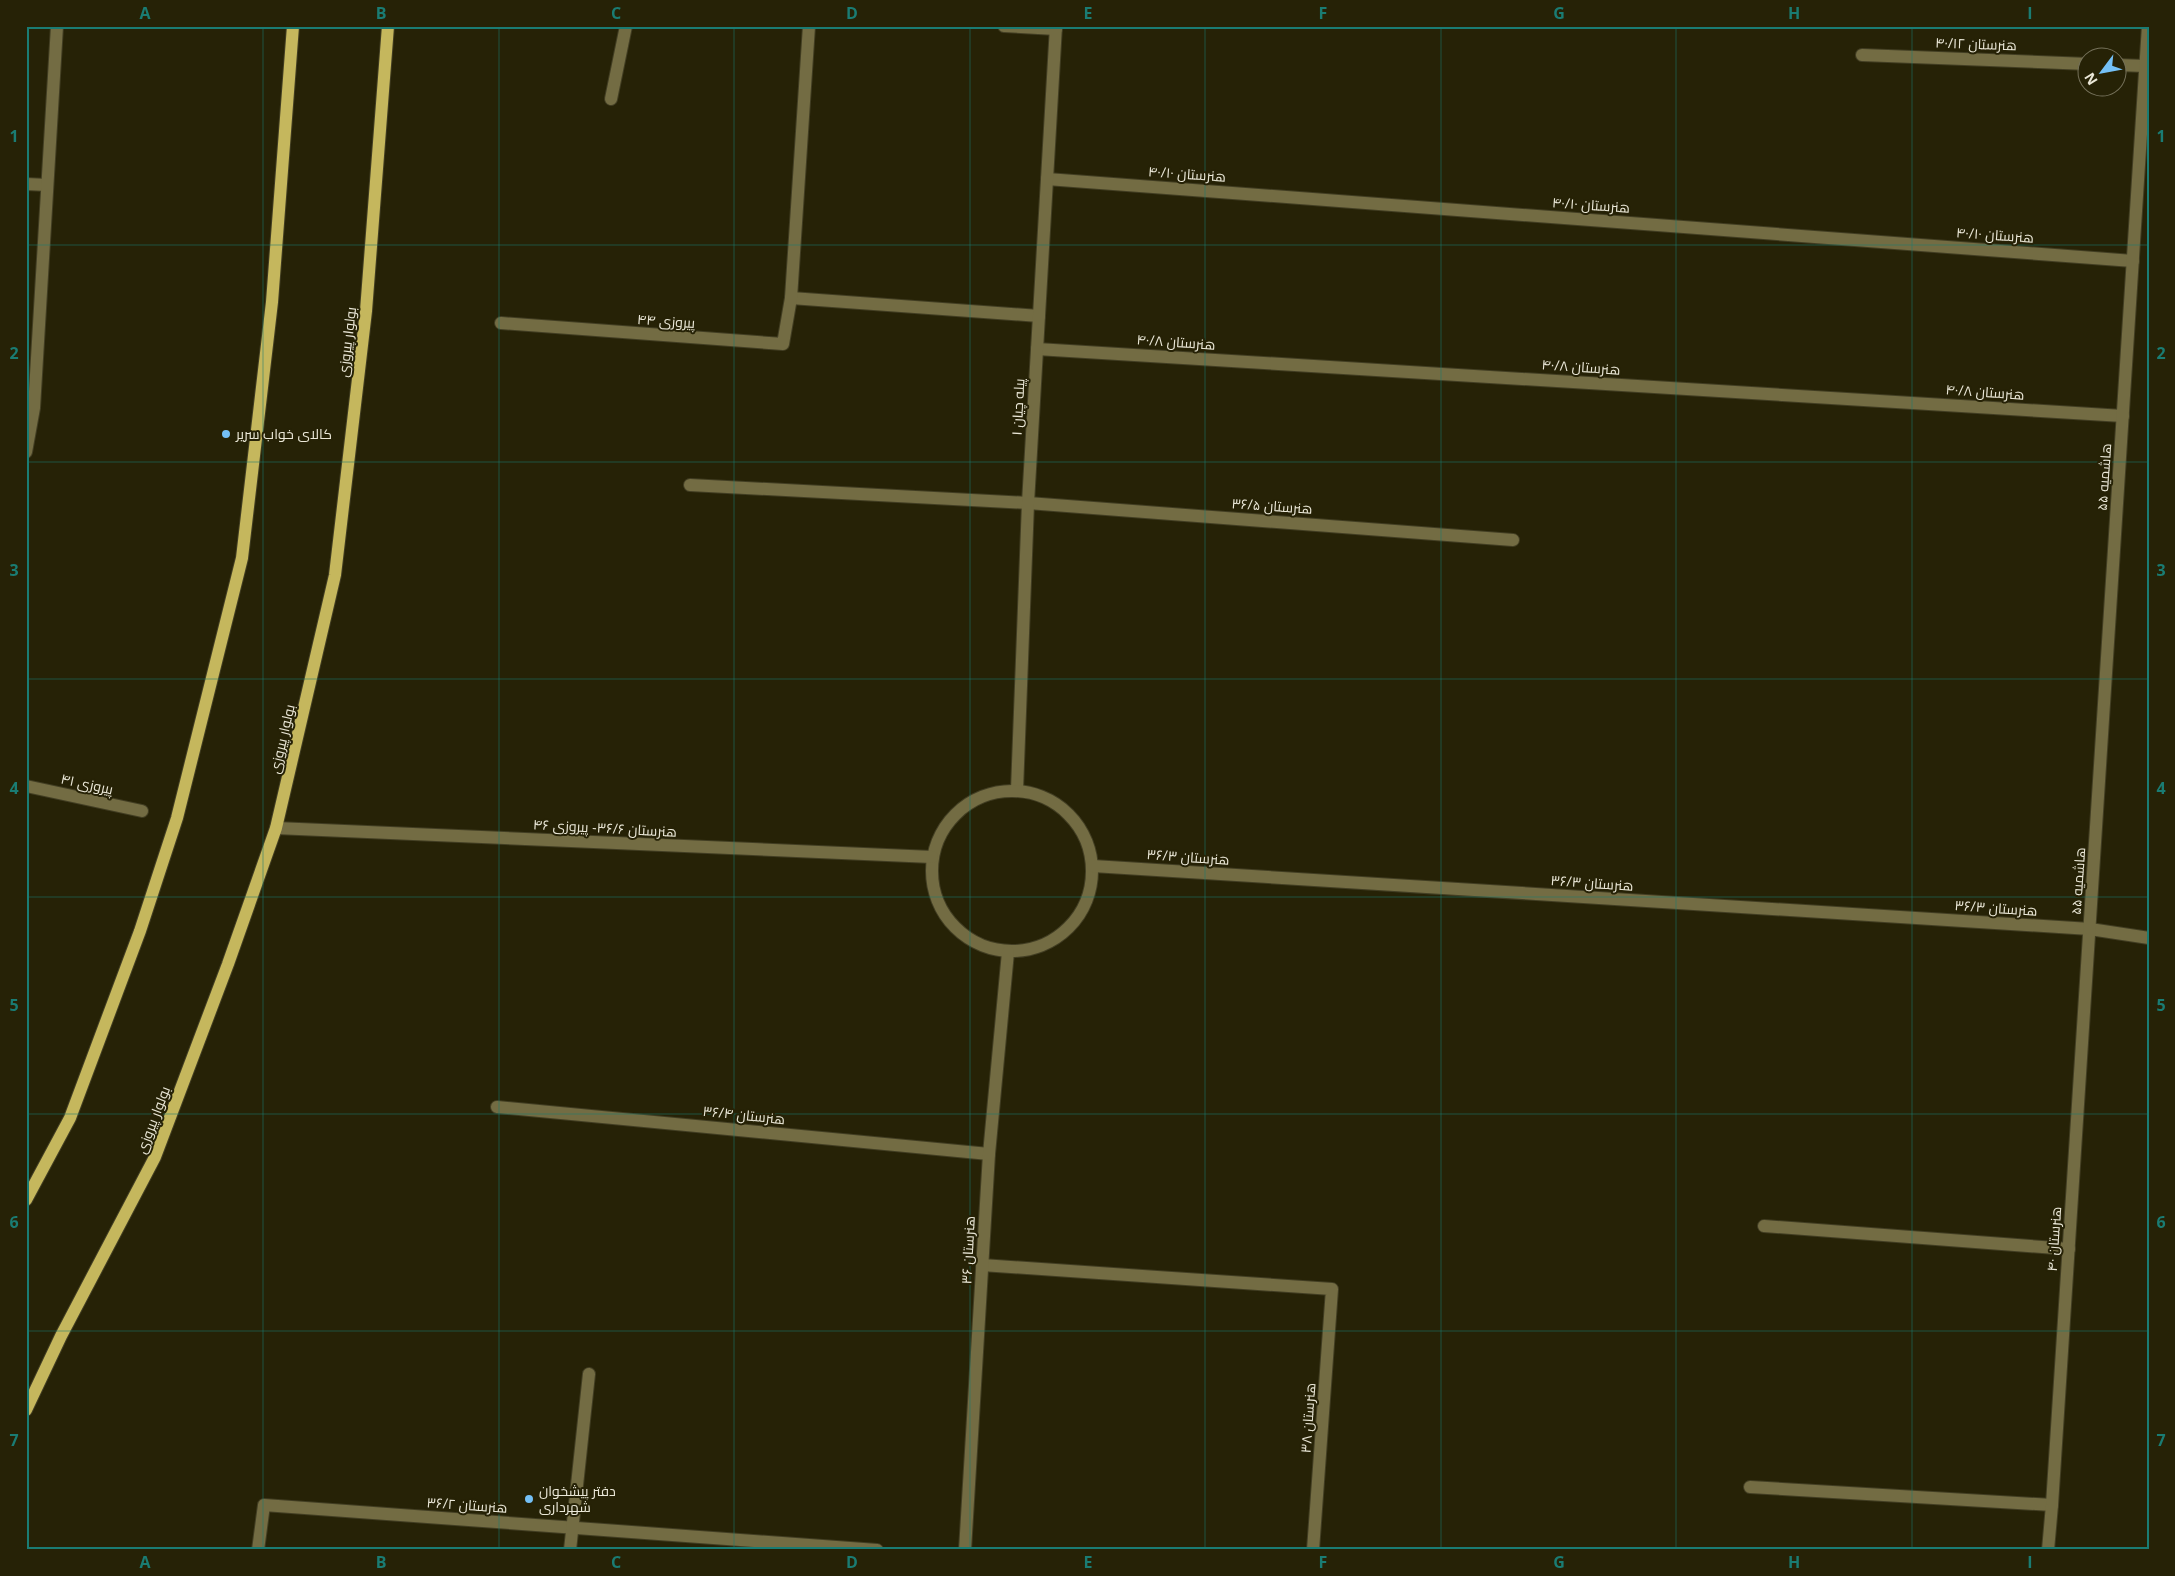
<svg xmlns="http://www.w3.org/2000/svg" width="2175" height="1576" font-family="'Open Sans',Cairo,sans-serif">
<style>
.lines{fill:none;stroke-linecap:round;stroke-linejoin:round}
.minor-casing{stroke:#423e23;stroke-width:14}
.major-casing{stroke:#423e23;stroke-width:14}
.minor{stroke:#736c43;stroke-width:12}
.major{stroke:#c5b75d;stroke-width:12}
.grid{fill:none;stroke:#1a7c73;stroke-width:1;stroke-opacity:0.55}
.poi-dot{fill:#74c0f6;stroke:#262206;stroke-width:2}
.labels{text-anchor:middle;stroke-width:4;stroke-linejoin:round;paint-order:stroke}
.street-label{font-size:14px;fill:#ebe8d8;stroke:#262206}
.poi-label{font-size:14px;fill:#ebe8d8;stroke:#262206;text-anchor:start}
.neatline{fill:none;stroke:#1a7c73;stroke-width:2}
.grid-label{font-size:16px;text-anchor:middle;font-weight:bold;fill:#1a7c73}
</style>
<rect width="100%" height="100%" fill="#262206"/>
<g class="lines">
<defs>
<g id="minor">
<path d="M1004 26 1056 29"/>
<path d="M1862 55 2088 64"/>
<path d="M2118 65 2145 66"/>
<path d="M611 99 626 26"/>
<path d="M1047 179 2133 261"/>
<path d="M26 184 47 185"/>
<path d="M791 298 1039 316"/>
<path d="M501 323 783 344 791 298 809 26"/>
<path d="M1037 349 2123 416"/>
<path d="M26 452 34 408 57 26"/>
<path d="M690 485 1028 503 1513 540"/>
<path d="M26 786 142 811"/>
<path d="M1017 790 1028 503 1056 26"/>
<circle cx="1012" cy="871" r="80"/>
<path d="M276 828 932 857"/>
<path d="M1093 866 2090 929 2149 938"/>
<path d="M497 1107 989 1154"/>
<path d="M1764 1226 2069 1249"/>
<path d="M982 1265 1332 1289 1313 1550"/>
<path d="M1750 1487 2052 1505"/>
<path d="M258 1550 264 1505 877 1550"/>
<path d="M570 1550 589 1374"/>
<path d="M965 1550 989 1154 1008 952"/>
<path d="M2048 1550 2052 1505 2148 26"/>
</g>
<g id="major">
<path d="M26 1200 70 1118 140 931 177 818 242 558 272 302 293 26"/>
<path d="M26 1410 61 1336 155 1157 228 964 276 828 335 575 366 311 388 26"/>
</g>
</defs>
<use href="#minor" class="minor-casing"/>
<use href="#major" class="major-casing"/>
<use href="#minor" class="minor"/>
<use href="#major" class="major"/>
</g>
<path class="grid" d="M263 26V1550M499 26V1550M734 26V1550M970 26V1550M1205 26V1550M1441 26V1550M1676 26V1550M1912 26V1550M26 245H2149M26 462H2149M26 679H2149M26 897H2149M26 1114H2149M26 1331H2149"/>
<g class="poi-dot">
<circle cx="226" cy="434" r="5"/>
<circle cx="529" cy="1499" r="5"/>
</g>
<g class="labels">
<g class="street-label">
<text transform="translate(1976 44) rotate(2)" y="5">هنرستان ۴۰/۱۲</text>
<text transform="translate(1187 174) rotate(4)" y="5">هنرستان ۴۰/۱۰</text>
<text transform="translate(1591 205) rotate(4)" y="5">هنرستان ۴۰/۱۰</text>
<text transform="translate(1995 235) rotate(4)" y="5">هنرستان ۴۰/۱۰</text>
<text transform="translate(666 321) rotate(4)" y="5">پیروزی ۴۴</text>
<text transform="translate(347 342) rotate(-83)" y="5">بولوار پیروزی</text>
<text transform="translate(1176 342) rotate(4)" y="5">هنرستان ۴۰/۸</text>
<text transform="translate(1581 367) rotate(4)" y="5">هنرستان ۴۰/۸</text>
<text transform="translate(1985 392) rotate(4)" y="5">هنرستان ۴۰/۸</text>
<text transform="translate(1018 407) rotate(-87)" y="5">پیله چیان ۱</text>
<text transform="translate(2104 477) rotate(-86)" y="5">هاشمیه ۵۵</text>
<text transform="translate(1272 506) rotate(4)" y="5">هنرستان ۳۶/۵</text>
<text transform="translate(282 739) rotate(-77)" y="5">بولوار پیروزی</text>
<text transform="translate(87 784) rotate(12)" y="5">پیروزی ۴۱</text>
<text transform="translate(605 828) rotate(3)" y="5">هنرستان ۳۶/۶- پیروزی ۴۶</text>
<text transform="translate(1188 857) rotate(4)" y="5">هنرستان ۳۶/۳</text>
<text transform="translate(2078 881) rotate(-86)" y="5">هاشمیه ۵۵</text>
<text transform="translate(1592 883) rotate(4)" y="5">هنرستان ۳۶/۳</text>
<text transform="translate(1996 908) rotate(4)" y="5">هنرستان ۳۶/۳</text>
<text transform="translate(744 1115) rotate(6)" y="5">هنرستان ۳۶/۴</text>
<text transform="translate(153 1120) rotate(-69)" y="5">بولوار پیروزی</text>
<text transform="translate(2054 1239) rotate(-86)" y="5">هنرستان ۴۰</text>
<text transform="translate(968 1250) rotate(-87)" y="5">هنرستان ۳۶</text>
<text transform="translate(1308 1418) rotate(-86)" y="5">هنرستان ۳۸</text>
<text transform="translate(467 1505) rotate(4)" y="5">هنرستان ۳۶/۲</text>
</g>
<g class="poi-label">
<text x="236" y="439">کالای خواب سریر</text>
<text x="539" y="1496">دفتر پیشخوان<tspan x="539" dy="16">شهرداری</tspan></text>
</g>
</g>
<rect width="2175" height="1576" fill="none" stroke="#262206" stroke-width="55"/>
<g transform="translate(2102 72) rotate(238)"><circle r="24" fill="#262206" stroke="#75715a"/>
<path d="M0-4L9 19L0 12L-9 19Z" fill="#74c0f6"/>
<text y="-8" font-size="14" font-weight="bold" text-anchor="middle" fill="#ebe8d8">N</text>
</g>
<rect x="28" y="28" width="2120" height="1520" class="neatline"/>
<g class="grid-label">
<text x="145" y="19">A</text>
<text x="381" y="19">B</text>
<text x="616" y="19">C</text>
<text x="852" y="19">D</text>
<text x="1088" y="19">E</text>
<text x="1323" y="19">F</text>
<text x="1559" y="19">G</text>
<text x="1794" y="19">H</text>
<text x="2030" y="19">I</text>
<text x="14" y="142">1</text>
<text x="2161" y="142">1</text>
<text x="14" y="359">2</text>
<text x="2161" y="359">2</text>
<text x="14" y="576">3</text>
<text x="2161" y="576">3</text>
<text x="14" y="794">4</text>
<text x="2161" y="794">4</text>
<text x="14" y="1011">5</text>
<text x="2161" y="1011">5</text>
<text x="14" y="1228">6</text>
<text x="2161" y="1228">6</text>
<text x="14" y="1446">7</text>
<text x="2161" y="1446">7</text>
<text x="145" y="1568">A</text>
<text x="381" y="1568">B</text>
<text x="616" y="1568">C</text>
<text x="852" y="1568">D</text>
<text x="1088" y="1568">E</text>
<text x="1323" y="1568">F</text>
<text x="1559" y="1568">G</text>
<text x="1794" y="1568">H</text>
<text x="2030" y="1568">I</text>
</g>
</svg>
